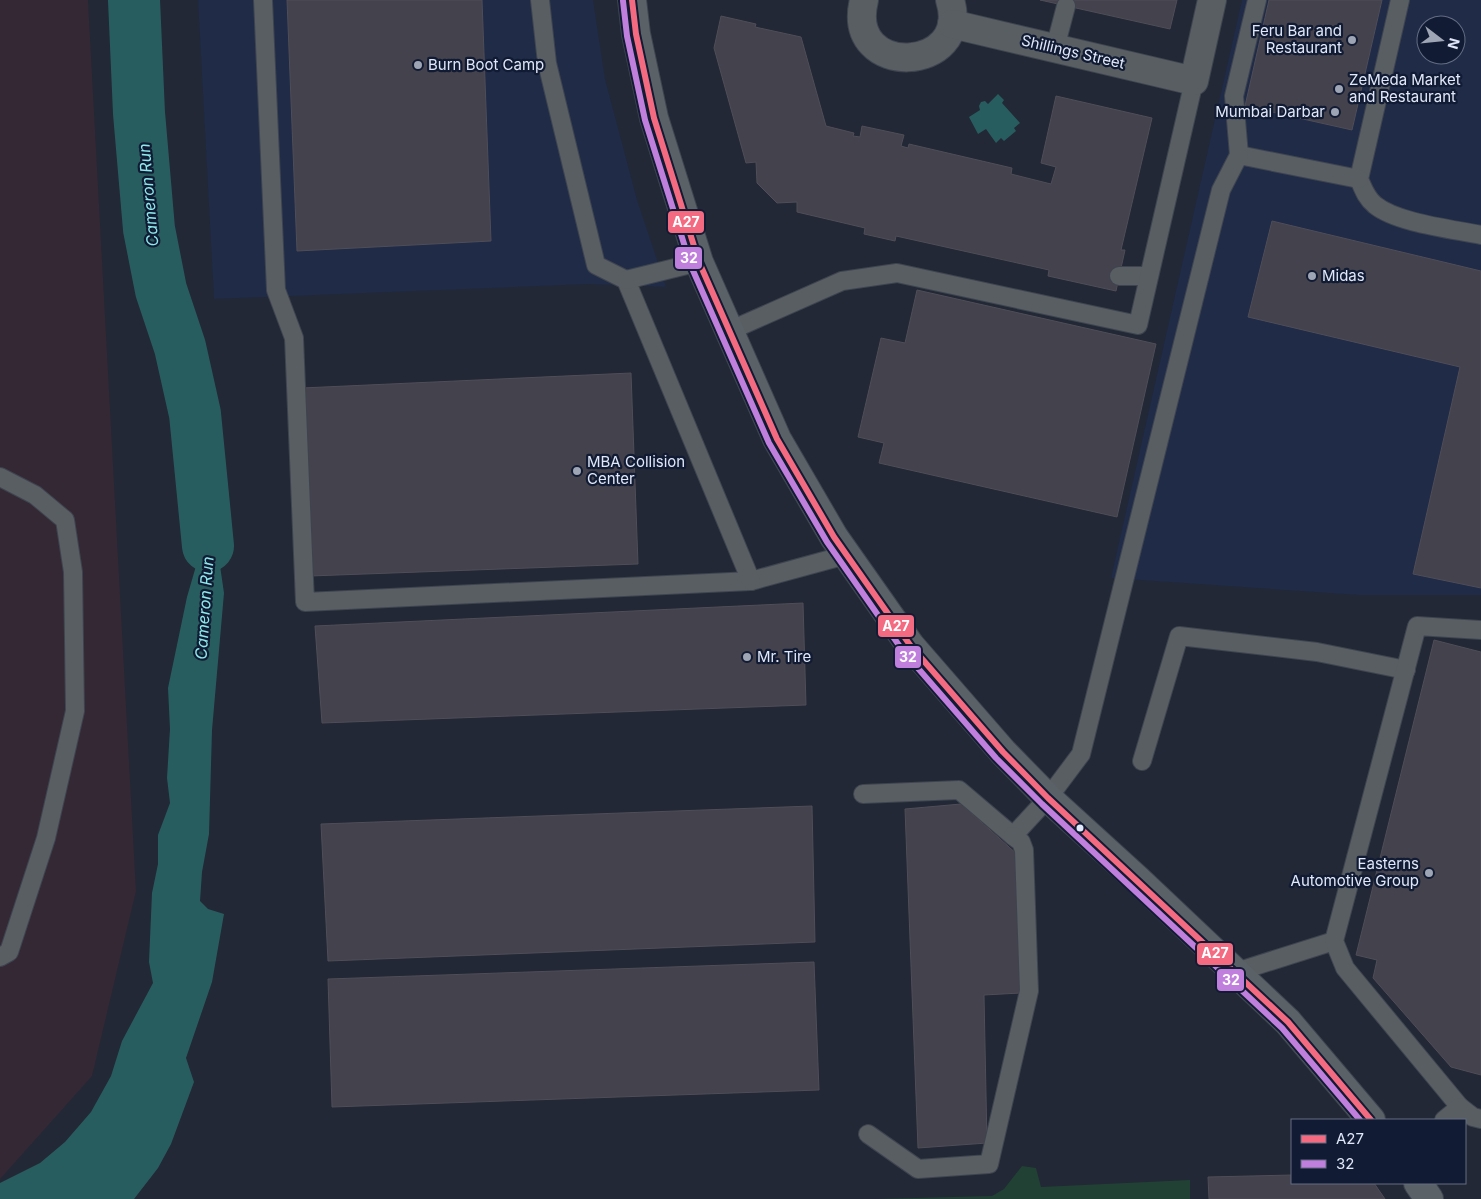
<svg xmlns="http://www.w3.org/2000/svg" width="1481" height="1199" font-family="Inter,sans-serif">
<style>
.built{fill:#1f2b47;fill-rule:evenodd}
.industrial{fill:#332834}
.green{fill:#214134}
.water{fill:#285d5f}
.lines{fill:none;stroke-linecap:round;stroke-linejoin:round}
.river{stroke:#285d5f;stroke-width:52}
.building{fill:#44424c;stroke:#4f4d57}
.lane-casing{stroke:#3e444f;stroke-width:20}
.street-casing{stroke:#3e444f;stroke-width:30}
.secondary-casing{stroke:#3e444f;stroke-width:30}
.lane{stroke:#595e63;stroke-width:18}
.street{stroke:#595e63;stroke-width:28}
.secondary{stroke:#5b6267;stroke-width:28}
.bus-1-casing{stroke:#111b33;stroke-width:10}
.bus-2-casing{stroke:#111b33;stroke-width:10}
.bus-1{stroke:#f46a80;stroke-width:6}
.bus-2{stroke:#c07fdc;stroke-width:6}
.poi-dot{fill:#9ea5b4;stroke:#111b33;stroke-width:2}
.bus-dot{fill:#e0e8f9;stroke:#111b33;stroke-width:2}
.labels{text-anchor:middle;stroke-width:4.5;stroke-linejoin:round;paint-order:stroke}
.poi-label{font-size:15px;fill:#e0e8f9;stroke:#111b33;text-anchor:start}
.street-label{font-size:15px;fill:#e0e8f9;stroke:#111b33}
.water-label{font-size:16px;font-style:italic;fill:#8ceaec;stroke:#111b33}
.line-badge{stroke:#111b33;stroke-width:2}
.badge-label{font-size:14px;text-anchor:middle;font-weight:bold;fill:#fff}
</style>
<rect width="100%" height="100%" fill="#222835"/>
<g class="built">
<path d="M198 0H593L605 79 637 200 666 287 589 284 214 299Z"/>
<path d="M1242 0H1481V595H1359L1111 578ZM1426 25H1456V55H1426Z"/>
</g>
<path class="industrial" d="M0 0H88L136 891 92 1076 0 1179Z"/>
<path class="green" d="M1022 1166 1036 1168 1041 1187 1190 1180V1199H874L992 1196 1004 1189Z"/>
<g class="water">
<path d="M998 94 1004 100 1002 103 1020 123 1014 128 1016 131 1004 141 1001 138 996 143 986 129 978 134 969 117 980 110 979 106 981 102 985 101 988 104Z"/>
<path d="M199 475 213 518 224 593 212 730 209 834 202 872 200 901 208 909 224 914 212 982 186 1058 194 1082 171 1144 158 1168 134 1199H0V1183L40 1163 65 1142 91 1112 111 1076 122 1041 153 983 149 962 152 893 158 864V835L170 803 167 778 170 729 168 688 187 597 196 566 198 546 196 520Z"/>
</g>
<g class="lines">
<path class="river" d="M134 0 139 113 149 229 161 290 180 347 195 414 208 546"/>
</g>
<g class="building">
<path d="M287 0H482L491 241 297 251Z"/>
<path d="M1040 0H1177L1170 29Z"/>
<path d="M1269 0H1382L1352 130 1245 106Z"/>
<path d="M721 16 756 24 755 27 801 37 826 126 854 133 853 136 860 137 862 126 904 135 901 146 908 148 909 144 1012 168 1011 174 1051 184 1056 167 1041 163 1056 96 1152 118 1121 250H1125L1116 291 1048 276 1049 270 896 236 895 241 864 234 865 228 797 212V202L777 203 757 183 756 162 746 163 714 48Z"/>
<path d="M1272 221 1481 271V588L1413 574 1460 367 1248 317Z"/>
<path d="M917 290 1156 344 1117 517 879 463 884 443 858 437 881 338 905 343Z"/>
<path d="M631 373 638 564 310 576 302 388Z"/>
<path d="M803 603 806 705 322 723 315 626Z"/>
<path d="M1434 640 1481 652V1075L1451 1067 1373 978 1377 960 1356 955Z"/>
<path d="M961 804 1018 855 1021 993 984 995 987 1143 918 1148 905 809Z"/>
<path d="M812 806 815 942 328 961 321 824Z"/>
<path d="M814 962 819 1090 332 1107 328 979Z"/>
<path d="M1292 1175V1183H1374L1385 1199H1209L1208 1177Z"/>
</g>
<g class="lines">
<defs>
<g id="lane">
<path d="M263 0 276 290 294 338 305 602 751 581 846 555"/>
<path d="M540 0 547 63 596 265 626 280 751 581"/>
<path d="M1400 0 1359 179C1363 188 1366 198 1375 205 1397 223 1452 229 1481 235"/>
<path d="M1055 48 1066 6"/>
<path d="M1239 155 1359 179"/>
<path d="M1119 276H1148"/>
<path d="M626 280 699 262"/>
<path d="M729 331 842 281 897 273 1138 325 1194 81"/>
<path d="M0 477 35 495 65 520 73 572 75 711 46 838 9 952 0 957"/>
<path d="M1142 761 1179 636 1317 652 1406 670"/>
<path d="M863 794 959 790 1013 836 1048 798 1081 754 1221 190 1239 155 1234 96 1257 0"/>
<path d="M1236 972 1334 941"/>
<path d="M1460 1107 1345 968 1334 941 1417 626 1481 630"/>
<path d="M1444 1120 1460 1107 1473 1117 1481 1119"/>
<path d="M868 1134 918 1169 989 1164 1029 991 1024 850 1021 842 1013 836"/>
</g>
<g id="street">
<path d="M864 0C844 80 973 73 950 0"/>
<path d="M952 24 1194 81 1212 0"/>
</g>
<g id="secondary">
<path d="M632 0 636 34 654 118 699 262 777 439 834 537 910 645 1003 752 1048 798 1138 880 1288 1022 1371 1120"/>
<path d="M1418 1183 1429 1199"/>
</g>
</defs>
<use href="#lane" class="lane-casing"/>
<use href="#street" class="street-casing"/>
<use href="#secondary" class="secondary-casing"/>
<use href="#lane" class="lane"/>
<use href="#street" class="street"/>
<use href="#secondary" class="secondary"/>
<defs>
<path id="bus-1" d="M632 0 636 34 654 118 699 262 777 439 834 537 910 645 1003 752 1048 798 1288 1022 1371 1120"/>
<path id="bus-2" d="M623 1 627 36 645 120 691 266 769 443 827 542 903 651 996 758 1042 804 1282 1028 1360 1120"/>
</defs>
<use href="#bus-1" class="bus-1-casing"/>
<use href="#bus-2" class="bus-2-casing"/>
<use href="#bus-1" class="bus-1"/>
<use href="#bus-2" class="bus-2"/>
</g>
<g class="poi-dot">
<circle cx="1352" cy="40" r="5"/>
<circle cx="418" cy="65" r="5"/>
<circle cx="1339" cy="89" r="5"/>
<circle cx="1335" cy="112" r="5"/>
<circle cx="1312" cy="276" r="5"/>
<circle cx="577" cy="471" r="5"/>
<circle cx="747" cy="657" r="5"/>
<circle cx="1429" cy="873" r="5"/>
</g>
<circle class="bus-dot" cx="1080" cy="828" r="4.5"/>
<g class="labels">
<g class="poi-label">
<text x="1342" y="36" text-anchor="end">Feru Bar and<tspan x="1342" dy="17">Restaurant</tspan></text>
<text x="428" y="70">Burn Boot Camp</text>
<text x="1349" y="85">ZeMeda Market<tspan x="1349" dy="17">and Restaurant</tspan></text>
<text x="1325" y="117" text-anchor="end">Mumbai Darbar</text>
<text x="1322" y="281">Midas</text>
<text x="587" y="467">MBA Collision<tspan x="587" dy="17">Center</tspan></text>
<text x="757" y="662">Mr. Tire</text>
<text x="1419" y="869" text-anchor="end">Easterns<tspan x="1419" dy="17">Automotive Group</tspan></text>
</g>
<g class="street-label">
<text transform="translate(1073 52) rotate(13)" y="5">Shillings Street</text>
</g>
<g class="water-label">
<text transform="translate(148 195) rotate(-95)" y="6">Cameron Run</text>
<text transform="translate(204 608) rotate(-86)" y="6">Cameron Run</text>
</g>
</g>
<g class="line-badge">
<rect x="667" y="210" width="38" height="24" rx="5" fill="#f46a80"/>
<rect x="674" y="246" width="29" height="24" rx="5" fill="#c07fdc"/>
<rect x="877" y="614" width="38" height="24" rx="5" fill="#f46a80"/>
<rect x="894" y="645" width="28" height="24" rx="5" fill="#c07fdc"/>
<rect x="1196" y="942" width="38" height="24" rx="5" fill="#f46a80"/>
<rect x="1216" y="968" width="29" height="24" rx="5" fill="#c07fdc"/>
</g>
<g class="badge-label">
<text x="686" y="227">A27</text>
<text x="689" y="263">32</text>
<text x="896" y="631">A27</text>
<text x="908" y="662">32</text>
<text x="1215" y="958">A27</text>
<text x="1231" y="985">32</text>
</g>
<rect x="1291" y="1119" width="175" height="65" fill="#111b33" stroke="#646d82"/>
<rect x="1301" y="1135" width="25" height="8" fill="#f46a80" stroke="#646d82"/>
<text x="1336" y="1144" font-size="15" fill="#e0e8f9">A27</text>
<rect x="1301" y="1160" width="25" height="8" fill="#c07fdc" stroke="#646d82"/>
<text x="1336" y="1169" font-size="15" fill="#e0e8f9">32</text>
<g transform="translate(1441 40) rotate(106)"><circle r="24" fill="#111b33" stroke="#646d82"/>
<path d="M0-4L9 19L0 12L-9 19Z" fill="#9ea5b4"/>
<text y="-8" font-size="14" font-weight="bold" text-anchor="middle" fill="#e0e8f9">N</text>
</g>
</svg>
